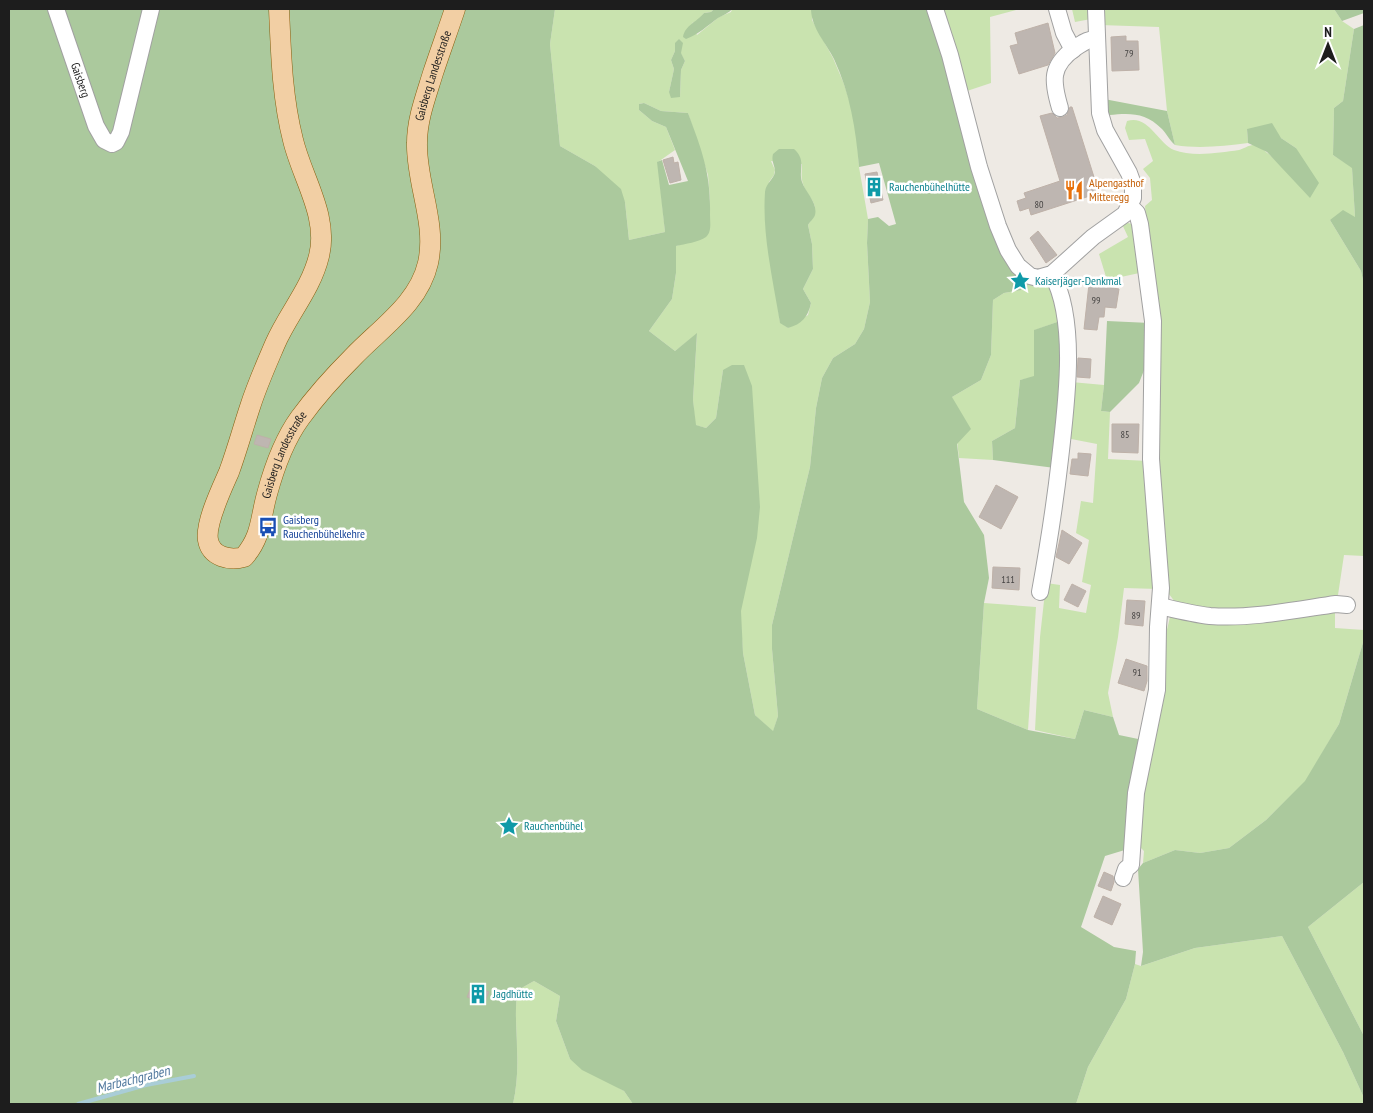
<svg xmlns="http://www.w3.org/2000/svg" width="1373" height="1113" font-family="'PT Sans Narrow',sans-serif">
<style>
.grass{fill:#c9e3af;fill-rule:evenodd}
.forest{fill:#abc99d}
.lines{fill:none;stroke-linecap:round;stroke-linejoin:round}
.stream{stroke:#a9cdd7;stroke-width:4}
.building{fill:#beb6b1;stroke:#beb1a8}
.minor-casing{stroke:#a1a1a1;stroke-width:18}
.major-casing{stroke:#885e0e;stroke-width:21}
.minor{stroke:#fff;stroke-width:16}
.major{stroke:#f2cfa4;stroke-width:20}
.labels{text-anchor:middle;stroke-width:5;stroke-linejoin:round;paint-order:stroke}
.number-label{font-size:10px;fill:#454342}
.street-label{font-size:12px;fill:#1d1d1d;stroke:#fff}
.food-label{font-size:12px;fill:#c56008;stroke:#fff;text-anchor:start}
.culture-label{font-size:12px;fill:#0d838f;stroke:#fff;text-anchor:start}
.transit-label{font-size:12px;fill:#164399;stroke:#fff;text-anchor:start}
.water-label{font-size:14px;font-style:italic;fill:#50789d;stroke:#fff}
</style>
<rect width="100%" height="100%" fill="#eeeae4"/>
<g class="grass">
<path d="M555 9H714L711 12 704 13 698 21 692 23 697 35 719 17 731 12 732 9H812V20L833 58 844 84 852 109 857 139 859 167 868 219 867 243 870 302 864 329 855 344 833 358 822 378 816 408 810 467 772 625V649L778 716 773 732 755 715 743 653 723 370 716 418 706 428 695 425 693 400 697 334 675 351 649 331 672 299 676 273V246L705 237 710 199 708 175 688 113 661 111 644 103 639 104V110L652 121 666 127 675 150 658 162 665 232 629 240 625 202 595 166 560 146 550 44ZM675 43 685 61 681 70 680 97 669 92 674 69 671 60 675 51ZM771 161 802 164C802 169 801 176 802 180 806 201 825 201 808 225L812 244 813 269 803 289 811 303 808 315 788 328 780 322 766 221 769 182 774 175 775 170Z"/>
<path d="M941 9H1020L990 17 991 83 964 92Z"/>
<path d="M1072 9H1091V19L1075 22Z"/>
<path d="M1107 9H1334L1342 21 1354 29 1343 101 1334 108 1333 155 1352 167 1355 217 1330 220 1361 271 1364 285V556L1344 555 1338 595 1331 600 1282 607 1205 611 1175 602 1166 590 1164 579 1151 272 1145 206 1152 200 1150 178 1143 169 1153 161 1145 139 1129 140 1125 128 1127 121C1148 114 1158 143 1174 150 1192 157 1219 153 1239 150 1243 149 1249 145 1253 145 1268 147 1299 186 1310 197L1296 148 1281 138 1247 129 1248 143C1224 146 1199 149 1175 145L1167 111 1159 27 1100 25 1099 15Z"/>
<path d="M1128 223 1132 224 1144 272 1107 280 1099 254 1128 237 1122 224Z"/>
<path d="M1024 281 1054 289 1060 321 1035 330 1034 377 1020 380 1015 428 992 441 993 460 959 458 952 397 981 380 991 355 993 300 1004 293 1020 290Z"/>
<path d="M1071 382 1104 385 1101 411 1110 412 1108 459 1148 461 1158 589 1124 588 1118 637 1108 693 1113 717 1084 710 1075 739 1035 730 1040 637 1046 583 1060 585 1059 608 1086 613 1091 585 1082 582 1089 540 1076 533 1081 501 1093 503 1097 444 1066 438Z"/>
<path d="M984 603 1036 607 1028 730 977 709Z"/>
<path d="M1330 610 1335 613V628L1364 630V639L1339 724 1306 781 1266 820 1229 848 1200 853 1175 850 1143 863 1144 851 1139 846 1137 825 1164 642 1170 617 1173 615Z"/>
<path d="M1364 882V1036L1308 927Z"/>
<path d="M1282 936 1343 1052 1364 1098V1104H1076L1088 1067 1126 999 1135 964 1141 966 1195 948Z"/>
<path d="M534 981 560 996 556 1021 570 1059 624 1091 633 1104H513C517 1086 518 1068 517 1049 517 1029 514 1010 518 990Z"/>
</g>
<g class="forest">
<path d="M9 9H555L550 44 560 146 595 166 621 189 625 202 629 240 665 232 657 162 662 160 669 185 688 181 666 127 652 121 639 110V104L644 103 661 111 688 113C702 151 711 173 710 215 710 222 712 232 706 237 699 242 685 244 676 246V273L672 299 649 331 675 351 697 333 693 400 696 425 706 428 716 418 723 370 732 365H744L752 386 760 507 757 538 741 611 743 653 755 715 773 731 778 716 772 649V625L810 467 816 408 822 378 833 358 855 344 864 329 870 302 867 243 868 219 878 217 889 226 896 224 879 163 859 167C856 130 850 93 834 59 826 43 812 29 811 10L812 9H930L1024 281 1021 290 1004 293 993 300 991 355 981 380 952 397 971 429 957 444 964 502 984 535 989 578 984 603 977 709 1028 730 1075 739 1084 710 1113 717 1119 735 1143 740 1128 849 1105 856 1081 927 1114 947 1136 951 1135 964 1126 999 1088 1067 1076 1104H633L624 1091 582 1070 570 1059 556 1021 560 996 534 981 518 990C514 1010 517 1029 517 1049 518 1068 517 1086 513 1104H9Z"/>
<path d="M714 9H732C729 13 723 15 718 18 707 26 699 34 686 39L683 37C685 25 697 22 704 13L711 12Z"/>
<path d="M1334 9H1364V13L1342 21Z"/>
<path d="M1364 25V285L1361 271 1330 220 1343 210 1355 217 1352 168 1333 155 1334 108 1343 101 1354 29Z"/>
<path d="M679 39 683 43 681 53 685 61 681 70 680 97 671 98 669 92 674 69 671 60 675 51V43Z"/>
<path d="M1104 99 1167 111 1175 145C1169 140 1167 134 1162 129 1145 112 1130 113 1109 115Z"/>
<path d="M1272 123 1281 138 1296 148 1319 183 1310 198 1267 152 1248 143 1247 129Z"/>
<path d="M779 149H794C807 161 798 169 802 182 806 193 818 203 815 215 814 218 810 222 808 225L812 244 813 269 803 289 811 303C808 317 802 324 788 328L780 323C773 280 762 235 765 192 766 183 774 179 775 172 775 165 771 162 773 154Z"/>
<path d="M1060 321 1065 358 1055 468 993 460 992 441 1015 428 1020 380 1034 376V330Z"/>
<path d="M1107 321 1150 323V355L1139 383 1110 412 1101 411 1104 385Z"/>
<path d="M1364 639V882L1308 927 1364 1036V1098L1343 1052 1282 936 1195 948 1141 966 1143 952 1138 869 1143 863 1175 850 1200 853 1229 848 1266 820 1305 781 1339 724Z"/>
</g>
<g class="lines">
<path class="stream" d="M78 1104 146 1085 194 1076"/>
</g>
<g class="building">
<path d="M1048 23 1055 53 1048 65 1019 74 1010 46 1018 44 1015 33Z"/>
<path d="M1126 36V41H1138L1139 70 1112 71 1111 37Z"/>
<path d="M1070 107H1072L1099 193 1031 215 1029 208 1020 211 1017 201 1026 198 1024 193 1060 181 1040 116 1052 113 1057 118 1063 117 1067 115Z"/>
<path d="M673 157 674 163 678 162 681 180 670 183 663 160Z"/>
<path d="M877 172 883 200 871 203 865 174Z"/>
<path d="M1038 231 1057 255 1046 263 1030 238Z"/>
<path d="M1089 284 1119 289 1116 308 1105 307 1104 317H1099L1097 330 1084 329Z"/>
<path d="M1078 358 1091 359 1090 378 1077 377Z"/>
<path d="M1112 424H1139L1138 453 1112 452Z"/>
<path d="M257 435 271 439 268 448 254 444Z"/>
<path d="M1078 453 1091 454 1088 476 1070 474 1072 459H1078Z"/>
<path d="M996 485 1018 497 1001 529 979 517Z"/>
<path d="M1062 530 1082 543 1069 564 1056 557Z"/>
<path d="M993 567 1020 568 1019 590 992 588Z"/>
<path d="M1072 584 1086 591 1078 607 1064 600Z"/>
<path d="M1127 600 1145 601 1143 626 1125 624Z"/>
<path d="M1126 659 1147 666V681L1144 691 1118 683Z"/>
<path d="M1104 872 1113 876 1114 882 1111 891 1098 886Z"/>
<path d="M1103 896 1121 904 1112 925 1094 917Z"/>
<path d="M472 985 489 992 484 1004 467 997Z"/>
</g>
<g class="lines">
<defs>
<g id="minor">
<path id="s1" d="M56 9 96 126 104 140 112 144 116 142 121 132 151 9"/>
<path d="M935 9 950 55 979 167 998 226 1008 250 1018 266 1030 276 1038 278 1052 274 1093 237 1125 214 1133 198V184L1129 173 1105 130 1100 113 1096 9"/>
<path d="M1057 9 1064 33 1073 50"/>
<path d="M1060 108C1052 81 1050 66 1075 48 1083 43 1087 39 1097 39"/>
<path d="M1040 592C1048 548 1055 503 1060 459 1066 406 1078 321 1052 274"/>
<path d="M1160 606C1177 610 1193 614 1210 616 1251 619 1295 610 1336 604L1347 605"/>
<path d="M1123 878 1126 869 1131 865 1136 793 1157 690 1158 627 1161 588 1151 459 1153 321 1140 224 1137 213 1130 206"/>
</g>
<g id="major">
<path id="s2" d="M279 9C281 53 282 97 293 140 302 178 329 216 319 256 311 289 288 314 275 344 266 365 257 385 250 407 243 428 237 450 229 472 222 488 205 523 208 540 211 557 230 561 244 557 262 536 260 519 267 494 274 468 284 440 300 418 316 396 335 375 354 356 382 327 419 303 428 263 437 223 416 183 417 143 417 119 426 96 433 73 440 52 448 30 455 9"/>
</g>
</defs>
<use href="#minor" class="minor-casing"/>
<use href="#major" class="major-casing"/>
<use href="#minor" class="minor"/>
<use href="#major" class="major"/>
</g>
<defs>
<symbol id="building-bare" viewBox="-9 -9 18 18"><path d="M-4-6H4V6H1V3H-1V6H-4ZM-2.5-4.3h1.7v1.8h-1.7ZM.8-4.3h1.7v1.8H.8ZM-2.5-1h1.7V.8h-1.7ZM.8-1h1.7V.8H.8Z" fill="#0f9aa8" stroke="#fff" stroke-width="2.5" paint-order="stroke"/></symbol>
<symbol id="restaurant-bare" viewBox="-9 -9 18 18"><path d="M-5-6h1v4h1v-4h1v4h1v-4h1v5L-1.5 .5V6h-2V.5L-5-1ZM5-6V6H3V1.5H1.5Q1.5-4 5-6Z" fill="#e8710a" stroke="#fff" stroke-width="2.5" paint-order="stroke"/></symbol>
<symbol id="sight-bare" viewBox="-9 -9 18 18"><path d="M0-6L1.8-2.2L6-1.7L2.9 1.2L3.7 5.4L0 3.3L-3.7 5.4L-2.9 1.2L-6-1.7L-1.8-2.2Z" fill="#0f9aa8" stroke="#fff" stroke-width="2.5" paint-order="stroke"/></symbol>
<symbol id="bus-bare" viewBox="-9 -9 18 18"><path d="M-5-6H5V4H4V6H2V4H-2V6H-4V4H-5ZM-3.5-4V0h7V-4ZM-3.5 1.2v1.5H-2V1.2ZM2 1.2v1.5H3.5V1.2Z" fill="#1a4fb4" stroke="#fff" stroke-width="2.5" paint-order="stroke"/></symbol>
</defs>
<g fill-rule="evenodd">
<use href="#building-bare" x="860" y="173" width="28" height="28"/>
<use href="#restaurant-bare" x="1060" y="176" width="28" height="28"/>
<use href="#sight-bare" x="1006" y="267" width="28" height="28"/>
<use href="#bus-bare" x="254" y="513" width="28" height="28"/>
<use href="#sight-bare" x="495" y="812" width="28" height="28"/>
<use href="#building-bare" x="464" y="980" width="28" height="28"/>
</g>
<g class="labels">
<g class="number-label">
<text x="1129" y="57">79</text>
<text x="1039" y="208">80</text>
<text x="1096" y="304">99</text>
<text x="1125" y="438">85</text>
<text x="1008" y="583">111</text>
<text x="1136" y="619">89</text>
<text x="1137" y="676">91</text>
</g>
<g class="street-label">
<text dy="4" stroke="none"><textPath href="#s2" startOffset="1149">Gaisberg Landesstraße</textPath></text>
<text dy="4" stroke="none"><textPath href="#s1" startOffset="75">Gaisberg</textPath></text>
<text dy="4" stroke="none"><textPath href="#s2" startOffset="715">Gaisberg Landesstraße</textPath></text>
</g>
<g class="food-label">
<text x="1089" y="187">Alpengasthof<tspan x="1089" dy="14">Mitteregg</tspan></text>
</g>
<g class="culture-label">
<text x="889" y="191">Rauchenbühelhütte</text>
<text x="1035" y="285">Kaiserjäger-Denkmal</text>
<text x="524" y="830">Rauchenbühel</text>
<text x="493" y="998">Jagdhütte</text>
</g>
<g class="transit-label">
<text x="283" y="524">Gaisberg<tspan x="283" dy="14">Rauchenbühelkehre</tspan></text>
</g>
<g class="water-label">
<text transform="translate(133 1079) rotate(-14)" y="5">Marbachgraben</text>
</g>
</g>
<rect width="1373" height="1113" fill="none" stroke="#1d1d1d" stroke-width="20"/>
<g transform="translate(1328 45)" stroke="#ffffff" stroke-width="4" paint-order="stroke">
<path d="M0-4L9 19L0 12L-9 19Z" fill="#1d1d1d"/>
<text y="-8" font-size="14" font-weight="bold" text-anchor="middle" fill="#1d1d1d">N</text>
</g>
</svg>
